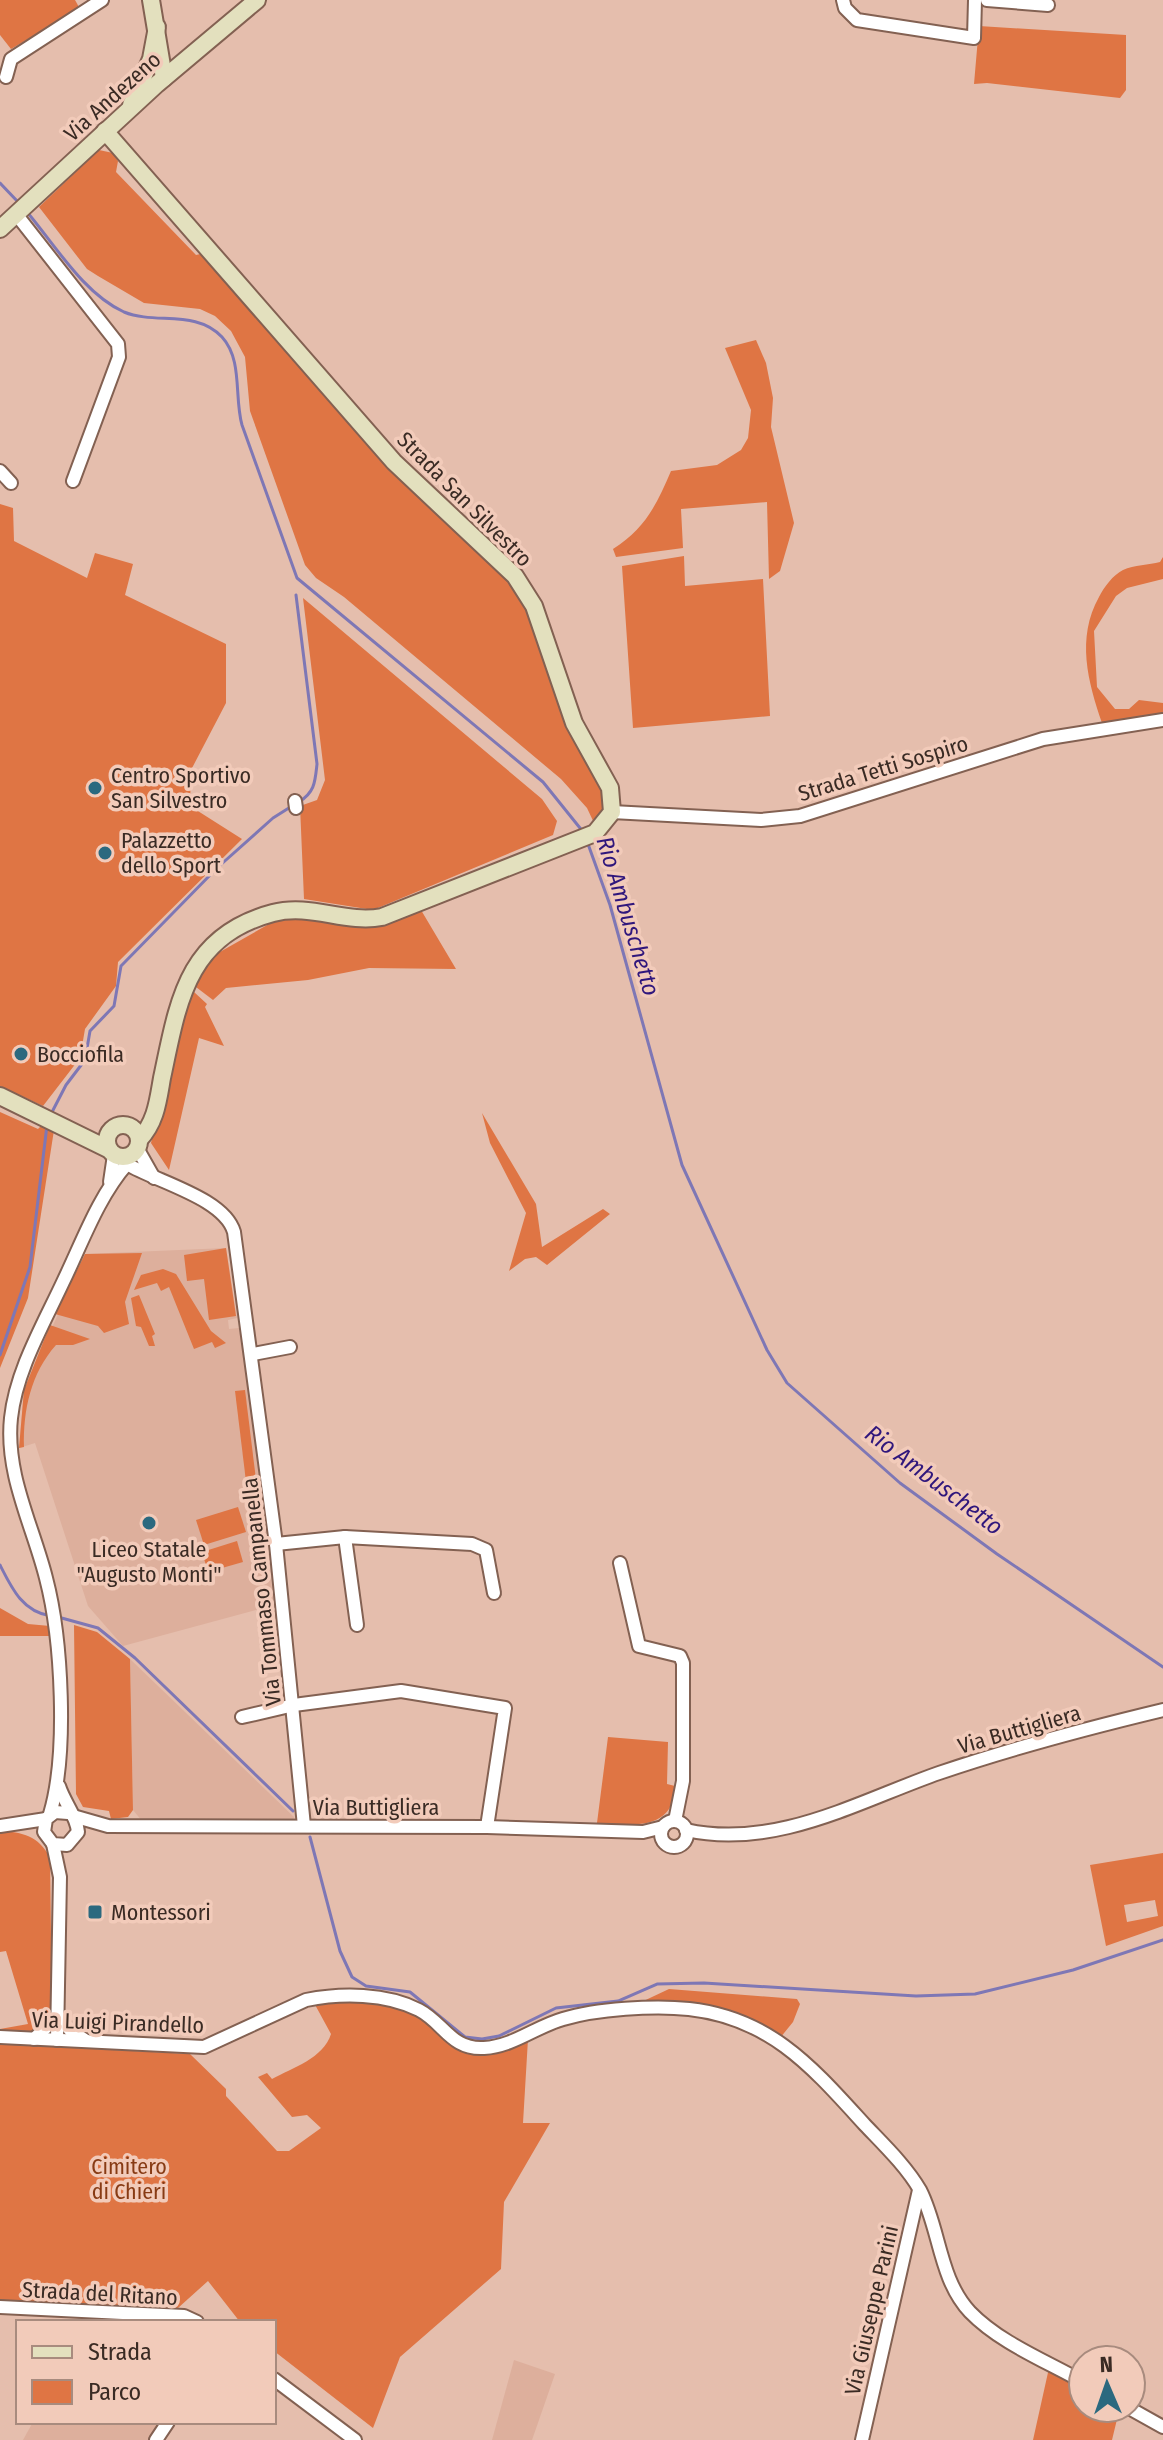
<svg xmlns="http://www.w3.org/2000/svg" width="1163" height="2440" font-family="'Fira Sans Condensed',sans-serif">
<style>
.built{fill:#ddaf9c}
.green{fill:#df7544;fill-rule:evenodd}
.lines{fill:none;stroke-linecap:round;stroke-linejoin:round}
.stream{stroke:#7e77b5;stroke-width:3}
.street-casing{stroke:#836152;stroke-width:16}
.secondary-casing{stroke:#836152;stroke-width:20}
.street{stroke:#fff;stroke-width:12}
.secondary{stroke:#e3e0be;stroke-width:16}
.poi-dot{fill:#2b697f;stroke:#f2cbba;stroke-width:3}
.labels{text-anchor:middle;stroke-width:7;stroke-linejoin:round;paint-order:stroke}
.street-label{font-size:22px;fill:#3a2b24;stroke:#f2cbba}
.poi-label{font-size:22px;fill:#3a2b24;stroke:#f2cbba;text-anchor:start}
.park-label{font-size:22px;fill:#883b14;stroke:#f2cbba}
.water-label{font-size:24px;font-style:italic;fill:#30177c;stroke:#f2cbba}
</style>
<rect width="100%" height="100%" fill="#e5bead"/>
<g class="built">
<path d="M226 1248 237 1318 228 1320 229 1329 239 1328 249 1387 274 1605 123 1646 88 1606 35 1443 19 1448 24 1390 85 1254Z"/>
<path d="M130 1659 294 1817 293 1821H142L133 1810Z"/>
<path d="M514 2360 555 2374 532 2440H492Z"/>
<path d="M33 2422H161L150 2440H23Z"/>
</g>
<g class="green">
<path d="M0 0H75L80 9 11 49 0 35Z"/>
<path d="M979 26 1126 35V90L1120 98 987 83 974 84Z"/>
<path d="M99 150 113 153 118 161 116 172 196 255 205 253 517 587 605 788 606 808 595 825 587 808 561 779 344 597 316 578 305 565 250 411 245 357 231 331 215 316 200 309 144 303 98 276 87 269 39 207Z"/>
<path d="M756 340 766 363 773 398 771 427 794 523 780 571 769 579 767 502 681 509 683 548 616 557 613 549C645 529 657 504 671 471L717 465 741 450 748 438 751 410 725 348Z"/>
<path d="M0 504 13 508 14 541 87 578 95 553 133 564 125 595 226 644V703L191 770 190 806 242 839 118 962 116 986 85 1029 80 1058 43 1106 0 1086Z"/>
<path d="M684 556 685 586 763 579 770 716 633 728 622 566Z"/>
<path d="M1163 557V579L1127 588 1116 596 1094 631 1097 687 1115 709H1129L1139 700 1163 703V717L1102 723C1088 682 1076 638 1099 597 1104 587 1113 575 1123 570 1134 565 1149 565 1160 562Z"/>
<path d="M303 598 542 799 557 821 553 835 373 910 304 899 300 806 317 800 325 780Z"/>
<path d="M421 910 456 969 369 968 308 980 226 988 213 1000 192 984 211 957 276 920 299 914 358 927 378 926Z"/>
<path d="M188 992H194L207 1004 205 1007 224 1046 199 1038 169 1170 151 1143Z"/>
<path d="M0 1112 38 1129 42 1125 54 1130 28 1298 0 1368Z"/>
<path d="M482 1113 536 1204 542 1247 603 1209 610 1214 547 1265 536 1257 525 1259 509 1271 526 1213 490 1143Z"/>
<path d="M226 1248 236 1316 209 1320 204 1279 187 1281 184 1255Z"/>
<path d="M142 1253 125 1302 129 1324 104 1333 98 1326 55 1314 85 1254Z"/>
<path d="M163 1269 176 1274 211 1331 226 1343 215 1348 212 1342 194 1349 169 1287 161 1291 157 1283 134 1290 141 1275Z"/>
<path d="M139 1295 155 1334 152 1336 155 1346H149L141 1327 136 1326 131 1298Z"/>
<path d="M50 1325 90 1339 73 1345H56C31 1373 23 1410 24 1447L19 1448 24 1390Z"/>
<path d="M245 1390 263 1537 253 1539 235 1391Z"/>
<path d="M238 1507 246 1532 204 1545 196 1520Z"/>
<path d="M237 1541 243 1562 208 1572 202 1552Z"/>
<path d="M0 1608 28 1624 50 1626V1636H0Z"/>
<path d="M74 1625 97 1632 130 1659 133 1810 128 1817 111 1819 109 1811 83 1807 76 1794Z"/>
<path d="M608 1737 668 1742 667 1784 675 1786C674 1832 631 1825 597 1823Z"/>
<path d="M0 1831C23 1832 38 1836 50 1857L52 2013C42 2033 20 2037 0 2029L28 2024 6 1951 0 1952Z"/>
<path d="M1163 1853V1926L1106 1946 1090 1865ZM1155 1900 1158 1916 1127 1922 1124 1905Z"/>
<path d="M669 1989 797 1999 800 2004 793 2022 780 2038 741 2017 635 2005Z"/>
<path d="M359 2000 424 2012C453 2061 480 2047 528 2039L523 2123H550L504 2202 501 2269 400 2357 373 2428 274 2351V2322H240L208 2281 178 2308 0 2300V2044L190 2054 226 2089V2096L277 2151H289L321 2128 307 2115 292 2117 258 2077 267 2073 272 2079C292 2068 324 2058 331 2034L313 2001Z"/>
<path d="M1049 2368 1083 2389V2408L1119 2411 1112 2440H1033Z"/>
</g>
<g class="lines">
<g class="stream">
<path d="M0 183 19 203"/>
<path d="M27 212C55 245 84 294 124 312 156 325 196 309 222 337 243 360 234 397 242 425L297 578 543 782 584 833"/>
<path d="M296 595 317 764C315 782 315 792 299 802"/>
<path d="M588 844 610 905 682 1165 767 1350 787 1383 900 1483 997 1554 1163 1667"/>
<path d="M51 1114 66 1085 85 1060 90 1031 114 1006 121 966 217 868 273 818 292 806"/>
<path d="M0 1355 30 1267 47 1125"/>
<path d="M0 1565C12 1589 23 1612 51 1616"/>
<path d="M58 1617 98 1628 135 1658 293 1811"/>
<path d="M310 1837 340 1951 352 1977 366 1986 410 1992 465 2037 482 2039 499 2036 556 2008 618 2001 657 1984 704 1983 916 1996 975 1994 1073 1970 1163 1940"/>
</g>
<defs>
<g id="street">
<path d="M843 0 845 8 857 20 974 38 975 0"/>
<path d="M987 0 1048 5"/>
<path d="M6 77 11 59 102 0"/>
<path d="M16 214 118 344 119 357 73 481"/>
<path d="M0 471 11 483"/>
<path d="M295 801 296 808"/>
<path d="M612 812 761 820 800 816 1043 739 1163 720"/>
<path d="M137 1148 154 1178"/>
<path d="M127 1164C157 1182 224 1198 234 1232L276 1544 304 1826"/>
<path d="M110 1182 114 1155"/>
<path d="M253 1354 290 1347"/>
<path d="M345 1537 357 1625"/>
<path d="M276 1544 345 1537 472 1544 486 1550 494 1593"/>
<path d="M620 1563 639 1646 680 1656 683 1663V1781L675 1821"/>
<path d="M242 1717 294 1705 401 1691 505 1708 487 1827"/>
<path d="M59 1786C64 1802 77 1817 78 1832L67 1845 53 1844 44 1832 46 1819 55 1812 68 1813"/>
<path d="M50 1814C68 1754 62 1639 46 1578 33 1526 5 1474 11 1418 16 1371 43 1325 63 1282 82 1243 98 1197 127 1164L126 1159"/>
<path d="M73 1816 108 1826 487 1827 643 1832 663 1827"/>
<circle cx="674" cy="1834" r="13"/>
<path d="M0 1826 46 1819"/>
<path d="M686 1830C775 1850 859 1801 939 1773 1012 1748 1088 1728 1163 1710"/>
<path d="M53 1844 60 1877 57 2040"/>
<path d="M0 2037 204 2047 306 2000C341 1993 386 1993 419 2010 444 2023 451 2050 484 2048 514 2046 535 2027 563 2019 596 2009 654 2005 689 2009 771 2018 813 2068 865 2125 884 2145 906 2166 920 2190 940 2229 939 2279 970 2312 1000 2343 1046 2361 1083 2382"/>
<path d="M34 2039 58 2016 71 2031 85 2040"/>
<path d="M0 2307 184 2316 197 2322"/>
<path d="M274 2379 355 2440"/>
<path d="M1129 2408 1163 2427"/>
<path d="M156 2440 168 2422"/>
<path d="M862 2440 919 2190"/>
</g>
<g id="secondary">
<path d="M151 0 164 78"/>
<path d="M131 105 151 59 157 27"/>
<path d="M105 131 394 462 515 576 534 606 574 723 610 788 612 812 595 833 382 917C345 924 311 903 273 913 186 936 178 1003 162 1078 158 1101 156 1122 139 1140"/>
<path d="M0 229 157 84 257 0"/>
<path d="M0 1096 108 1149"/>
<circle cx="123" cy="1141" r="16"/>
</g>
</defs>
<use href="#street" class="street-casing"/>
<use href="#secondary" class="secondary-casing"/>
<use href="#street" class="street"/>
<use href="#secondary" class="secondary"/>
</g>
<g class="poi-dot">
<circle cx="95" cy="788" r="8"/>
<circle cx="105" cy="853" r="8"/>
<circle cx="21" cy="1054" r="8"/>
<circle cx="149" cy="1523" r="8"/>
<rect x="87" y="1904" width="16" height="16" rx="4"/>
</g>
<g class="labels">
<g class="street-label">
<text transform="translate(112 96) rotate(-42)" y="8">Via Andezeno</text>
<text transform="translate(465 499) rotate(45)" y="8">Strada San Silvestro</text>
<text transform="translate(883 768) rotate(-17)" y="8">Strada Tetti Sospiro</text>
<text transform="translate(261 1592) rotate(-96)" y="8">Via Tommaso Campanella</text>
<text transform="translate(1019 1729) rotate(-16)" y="8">Via Buttigliera</text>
<text x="376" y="1815">Via Buttigliera</text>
<text transform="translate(118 2022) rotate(2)" y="8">Via Luigi Pirandello</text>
<text transform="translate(100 2293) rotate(3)" y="8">Strada del Ritano</text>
<text transform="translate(871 2310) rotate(-77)" y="8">Via Giuseppe Parini</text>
</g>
<g class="poi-label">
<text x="111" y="783">Centro Sportivo<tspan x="111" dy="25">San Silvestro</tspan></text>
<text x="121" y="848">Palazzetto<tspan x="121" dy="25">dello Sport</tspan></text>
<text x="37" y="1062">Bocciofila</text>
<text x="149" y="1557" text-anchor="middle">Liceo Statale<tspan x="149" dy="25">"Augusto Monti"</tspan></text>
<text x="111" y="1920">Montessori</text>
</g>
<g class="park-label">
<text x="129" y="2174">Cimitero<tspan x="129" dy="25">di Chieri</tspan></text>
</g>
<g class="water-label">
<text transform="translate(628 916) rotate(73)" y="8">Rio Ambuschetto</text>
<text transform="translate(934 1480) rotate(37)" y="8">Rio Ambuschetto</text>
</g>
</g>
<rect x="16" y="2320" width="260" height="104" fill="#f2cbba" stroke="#a88b7e" stroke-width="2"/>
<rect x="32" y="2346" width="40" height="12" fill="#e3e0be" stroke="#a88b7e" stroke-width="2"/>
<text x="88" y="2360" font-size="24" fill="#3a2b24">Strada</text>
<rect x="32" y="2380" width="40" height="24" fill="#df7544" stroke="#a88b7e" stroke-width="2"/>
<text x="88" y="2400" font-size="24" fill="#3a2b24">Parco</text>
<g transform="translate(1107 2384) rotate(358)"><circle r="38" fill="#f2cbba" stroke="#a88b7e" stroke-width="2"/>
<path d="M0-6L14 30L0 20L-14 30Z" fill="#2b697f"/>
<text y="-12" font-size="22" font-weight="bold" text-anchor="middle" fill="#3a2b24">N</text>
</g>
</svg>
